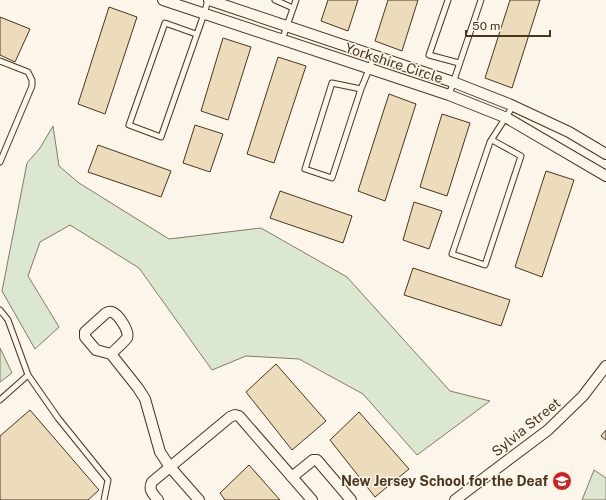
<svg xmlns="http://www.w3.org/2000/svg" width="606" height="500" font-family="'Public Sans',sans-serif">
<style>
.green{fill:#dce7d0;stroke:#887966}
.building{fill:#ecdcbc;stroke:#4a3520}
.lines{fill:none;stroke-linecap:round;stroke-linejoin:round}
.service-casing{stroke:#4a3520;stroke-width:7}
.minor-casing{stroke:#4a3520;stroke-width:12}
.service{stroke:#fbf6e9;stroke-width:5}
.minor{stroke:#fbf6e9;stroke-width:10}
.labels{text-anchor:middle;stroke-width:3;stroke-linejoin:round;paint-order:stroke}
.street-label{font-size:14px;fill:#4a3520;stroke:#fbf6e9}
.poi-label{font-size:14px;font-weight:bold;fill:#4a3520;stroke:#fbf6e9;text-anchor:end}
</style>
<rect width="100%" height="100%" fill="#fbf6e9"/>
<g class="green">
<path d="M53 126 59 166 79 183 169 239 261 228 347 277 450 391 490 401 417 455 363 394 299 359 246 356 212 370 139 268 70 225 40 242 28 276 59 327 35 349 2 291 27 163 40 148Z"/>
<path d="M0 348 12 373 0 382Z"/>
<path d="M594 470 606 478V500H582Z"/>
</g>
<g class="building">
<path d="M328 0H358L348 31 321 21Z"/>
<path d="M388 0H418L402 51 375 41Z"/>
<path d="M510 0H540L512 88 485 78Z"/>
<path d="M109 7 137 17 105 114 78 104Z"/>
<path d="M0 17 30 29 15 62 0 55Z"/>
<path d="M223 38 251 47 228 120 201 111Z"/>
<path d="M278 57 306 66 274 163 247 154Z"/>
<path d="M389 94 416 104 385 201 358 191Z"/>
<path d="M442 114 470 123 447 196 420 187Z"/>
<path d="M195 125 223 134 210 172 183 163Z"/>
<path d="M98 145 171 171 161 197 88 172Z"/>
<path d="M546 171 574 180 542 277 515 267Z"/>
<path d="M280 191 352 216 343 243 270 218Z"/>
<path d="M414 202 442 211 429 249 403 240Z"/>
<path d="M413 268 510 300 501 326 404 295Z"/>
<path d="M276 364 326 421 292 450 246 392Z"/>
<path d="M30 410 99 490 88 500H0V436Z"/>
<path d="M359 412 409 469 375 497 330 440Z"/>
<path d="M606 430V440L601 436Z"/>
<path d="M249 465 280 500H225L220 493Z"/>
</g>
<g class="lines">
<defs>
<g id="service">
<path d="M275 0 293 8"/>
<path d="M448 0 429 55 459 63"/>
<path d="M196 34 165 23 129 125 161 137 204 14 208 0"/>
<path d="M282 40 296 0"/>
<path d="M0 61 28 72 32 80V86L0 162"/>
<path d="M361 89 332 83 305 169 332 178 361 89 374 57"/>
<path d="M449 95 481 0"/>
<path d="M492 140 521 156 485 265 452 254 490 142 513 106"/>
<path d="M0 310 8 320 28 375"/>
<path d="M0 400 28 375 58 418 108 480 104 500"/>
</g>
<g id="minor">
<path d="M163 0 449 95 507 118 606 176"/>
<path d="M209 0 453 82 509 104 569 132 606 154"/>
<path d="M111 354C115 350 124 342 127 338 130 331 118 314 112 312 109 311 108 312 106 313L85 332V337L96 350 111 354 138 388 145 399 160 452 170 467 199 500"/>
<path d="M292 477 313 460H317L351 500"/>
<path d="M158 500C153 494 148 490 152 482L230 417 235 415 239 416 312 500"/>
<path d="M455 500 548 430 583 396 606 366"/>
</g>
</defs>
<use href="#service" class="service-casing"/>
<use href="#minor" class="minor-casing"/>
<use href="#service" class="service"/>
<use href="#minor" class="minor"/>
</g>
<defs>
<symbol id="school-disc" viewBox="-11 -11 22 22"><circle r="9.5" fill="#c62828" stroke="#fbf6e9"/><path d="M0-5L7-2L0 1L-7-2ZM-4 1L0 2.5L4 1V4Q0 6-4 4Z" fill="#fff"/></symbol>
</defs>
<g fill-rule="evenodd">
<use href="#school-disc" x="551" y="470" width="22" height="22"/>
</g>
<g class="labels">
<g class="street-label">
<text transform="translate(394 63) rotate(18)" y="5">Yorkshire Circle</text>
<text transform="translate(526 427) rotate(-39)" y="5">Sylvia Street</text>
</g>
<g class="poi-label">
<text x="548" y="486">New Jersey School for the Deaf</text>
</g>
</g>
<path d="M466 30v6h84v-6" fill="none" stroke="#4a3520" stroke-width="2"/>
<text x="472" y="30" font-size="12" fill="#4a3520" stroke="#fbf6e9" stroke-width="3" paint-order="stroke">50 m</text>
</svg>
